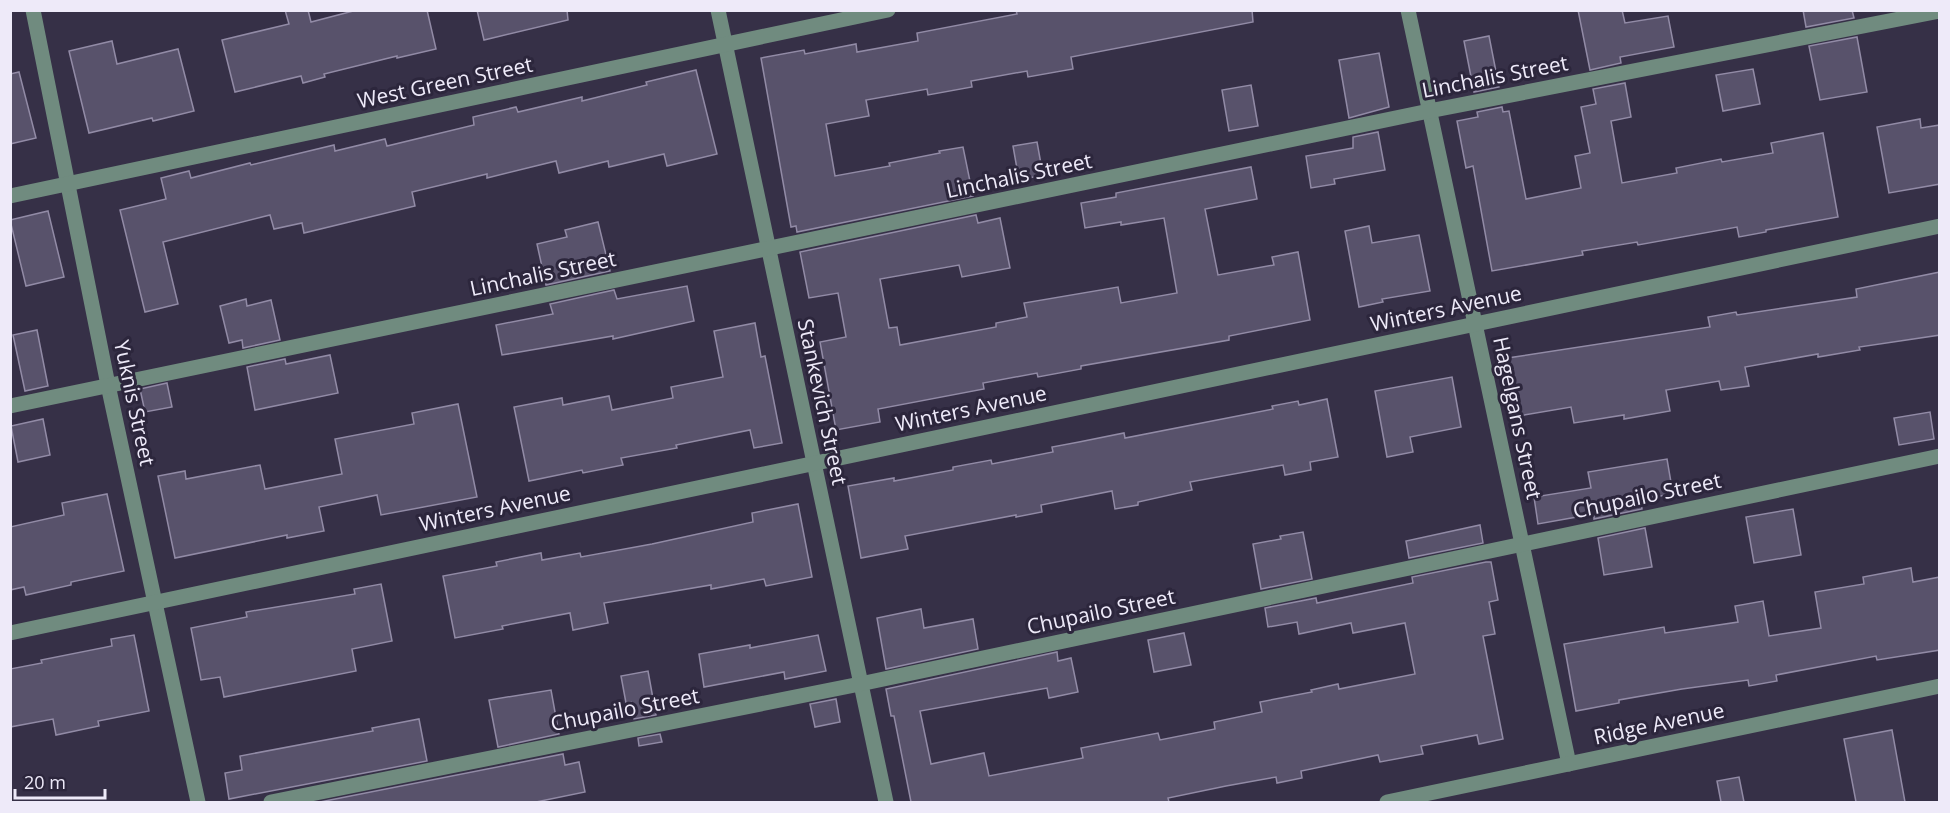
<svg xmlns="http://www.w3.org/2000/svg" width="1950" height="813" font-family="'Open Sans',sans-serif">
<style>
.building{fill:#58526b;stroke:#928ba6;stroke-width:1.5}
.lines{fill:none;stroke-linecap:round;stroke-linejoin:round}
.minor{stroke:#708b7f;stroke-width:15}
.labels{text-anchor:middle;stroke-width:6;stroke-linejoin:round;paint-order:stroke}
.street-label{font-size:21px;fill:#eeeaf9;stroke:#2c263c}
</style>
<rect width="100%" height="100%" fill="#363047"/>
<g class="building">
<path d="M285 10H308L311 22 357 10H427L436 49 397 58V56L324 74 325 77 303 83 301 76 235 92 222 40 289 24Z"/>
<path d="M477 10H567L568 20 484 40Z"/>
<path d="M1016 10H1252L1253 22 1071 57 1073 69 1028 77 1027 71 971 81 972 87 928 95 927 89 866 100 869 116 826 124 835 176 890 166 889 163 940 153 939 151 963 147 973 196 797 232 796 226 791 227 761 58 804 50 805 54 856 44 857 52 918 41 917 33 1017 14Z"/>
<path d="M1578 10H1622L1625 23 1668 16 1674 47 1620 57 1621 63 1590 70Z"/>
<path d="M1803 10H1852L1854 18 1806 27Z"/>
<path d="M1489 36 1499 87 1474 92 1464 41Z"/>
<path d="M1857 37 1867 92 1820 100 1809 46Z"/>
<path d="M112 41 117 64 178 49 194 111 153 121 152 118 89 133 69 51Z"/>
<path d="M1379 53 1389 107 1349 118 1339 60Z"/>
<path d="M1753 69 1760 104 1723 111 1716 75Z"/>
<path d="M696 70 717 154 667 166 664 154 609 167 608 161 559 173 556 161 487 178V174L412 192 415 206 304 233 302 223 274 229 270 215 163 242 178 304 145 312 120 210 166 199 161 178 189 171 191 178 250 163 251 165 334 145 335 151 385 139 387 146 474 125 473 117 516 107 518 112 582 97V101L647 85 646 82Z"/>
<path d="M19 72 36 138 10 144V74Z"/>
<path d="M1625 83 1631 117 1611 121 1622 183 1677 173 1676 168 1721 159 1722 162 1773 153 1771 143 1823 133 1838 217 1766 230V232L1739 237 1737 227 1638 245 1637 242 1582 251 1583 255 1492 271 1473 166 1466 168 1457 121 1478 117 1477 112 1502 107 1503 112 1509 111 1526 199 1581 188 1575 156 1590 153 1581 107 1596 104 1593 89Z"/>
<path d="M1251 85 1258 126 1229 131 1222 90Z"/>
<path d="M1920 119 1921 128 1940 125V184L1889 193 1877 127Z"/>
<path d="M1378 132 1385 170 1334 179 1335 184 1311 188 1306 156 1353 148V137Z"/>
<path d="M1037 142 1043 175 1019 180 1013 146Z"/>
<path d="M1251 167 1257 199 1205 209 1218 275 1274 265 1272 257 1298 252 1310 320 1229 336V340L1081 366V369L1038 377 1037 373 983 383 984 389 878 409 880 422 836 430 820 342 846 337 838 293 809 298 800 252 976 215 978 223 1000 218 1010 268 962 277 959 265 880 279 889 328 897 327 900 345 996 327V323L1027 317 1024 303 1118 287 1121 303 1177 293 1164 218 1121 225V222L1085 228 1081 203 1116 197V193Z"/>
<path d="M48 211 64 277 26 286 10 220Z"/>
<path d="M598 222 610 271 546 285 537 244 567 237 565 230Z"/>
<path d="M1369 226 1372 243 1419 235 1430 291 1382 299 1383 302 1359 307 1345 231Z"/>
<path d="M1940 272V335L1859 347 1860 350 1818 357V354L1745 367 1749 386 1721 390 1719 381 1666 390 1670 411 1624 419V415L1574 423 1571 407 1518 416 1508 358 1710 327 1708 317 1736 312 1737 315 1857 297 1856 289Z"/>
<path d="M687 286 694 321 613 339V336L502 355 496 325 553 314 550 304 614 290 617 299Z"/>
<path d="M246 299 247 306 271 300 280 340 243 348 242 340 229 343 220 306Z"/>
<path d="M755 323 761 357 765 356 782 443 754 448 750 430 676 445 677 448 621 458 623 465 583 473 582 470 529 481 514 407 562 398 563 405 609 396 612 410 673 398 671 387 723 377 714 331Z"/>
<path d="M37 330 48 386 25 391 13 335Z"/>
<path d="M330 355 338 393 255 410 247 367 285 359 286 364Z"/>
<path d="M1452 377 1461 427 1410 437 1413 452 1387 457 1375 391Z"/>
<path d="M167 383 172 407 145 412 140 389Z"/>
<path d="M1327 399 1338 457 1310 462 1311 470 1285 475 1283 465 1190 482 1192 490 1138 502V505L1115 509 1112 491 1041 505 1042 512 1016 517V515L905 536 908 549 861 558 848 486 894 478V481L953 470V467L991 460 992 464 1053 452 1052 447 1079 442 1124 433 1125 438 1273 409 1272 406 1298 401 1299 405Z"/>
<path d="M458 404 477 497 381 515 377 495 319 507 324 531 287 538V535L175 558 158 476 185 471 186 479 260 465 265 489 342 474 335 439 414 424 412 413Z"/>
<path d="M1930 412 1934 439 1899 445 1894 418Z"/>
<path d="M43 419 50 455 18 462 11 426Z"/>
<path d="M1667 459 1673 494 1640 499 1642 509 1594 519V514L1538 524 1534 497 1591 488 1588 472Z"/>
<path d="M107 494 124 571 71 582V585L26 595 24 587 10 590V527L64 515 62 503Z"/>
<path d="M798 504 812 577 766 586 764 579 711 589V585L604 603 608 623 573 630 570 613 502 626 503 629 455 638 443 576 497 566 496 562 541 553 542 560 580 553 581 557 652 544 753 522 752 513Z"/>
<path d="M1793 509 1801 555 1754 563 1746 517Z"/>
<path d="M1480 525 1483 543 1409 558 1406 541Z"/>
<path d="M1645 528 1652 567 1604 575 1598 538Z"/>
<path d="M1303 532 1312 579 1261 589 1253 544 1281 539 1280 536Z"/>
<path d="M1486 562H1491L1498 600 1489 602 1495 634 1483 636 1503 739 1479 744 1477 735 1421 746 1423 754 1380 762 1378 755 1301 771 1302 778 1277 783 1276 777 1226 786 1168 798 1169 802H911L894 716H891L886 689 1057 652 1058 661 1071 658 1078 692 1049 698 1047 688 920 711 931 764 984 753 989 776 1083 758 1081 748 1158 733 1160 740 1215 729 1214 722 1262 712 1260 702 1312 692 1311 690 1338 684 1339 689 1415 674 1405 623 1353 633 1351 623 1299 634 1297 622 1268 627 1265 608 1316 598 1317 603 1413 583 1412 577Z"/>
<path d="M1911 568 1913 582 1940 577V650L1877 660 1876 656 1776 675 1777 681 1749 686 1748 680 1682 689 1619 700V703L1576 711 1564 644 1664 627 1665 633 1738 622 1735 606 1763 601 1769 636 1821 628 1815 592 1864 584 1863 577Z"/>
<path d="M381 584 392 641 352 649 356 671 224 697 220 677 201 680 191 628 247 617 246 612 355 594 354 589Z"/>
<path d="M921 609 924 628 973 619 978 649 886 669 877 618Z"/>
<path d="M1184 633 1191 665 1154 672 1148 640Z"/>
<path d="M134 635 149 711 98 721 99 726 56 735 53 719 10 727V669L42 663 41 660 112 646 111 639Z"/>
<path d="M818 635 826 671 785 679 784 672 704 687 699 654 750 645V648Z"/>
<path d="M648 671 656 715 634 719 631 702 626 703 621 676Z"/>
<path d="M551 690 559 734 498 747 489 700Z"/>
<path d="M836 699 840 722 815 727 810 704Z"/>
<path d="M419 719 427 761 229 799 225 773 242 770 240 756 373 731 372 728Z"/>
<path d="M1892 730 1905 802H1856L1844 739Z"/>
<path d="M660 734 662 742 639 746 638 738Z"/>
<path d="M563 754 565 765 579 762 585 792 536 802H320Z"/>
<path d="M1739 777 1744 802H1721L1717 781Z"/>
</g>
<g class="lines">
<g class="minor">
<path d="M33 10 108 385 198 802"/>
<path d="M718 10 886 802"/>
<path d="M1408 10 1569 764"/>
<path d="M10 196 888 10"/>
<path d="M10 406 1429 111 1940 11"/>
<path d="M10 633 1940 226"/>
<path d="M271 802 860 684 1940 456"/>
<path d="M1387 802 1940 686"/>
</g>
</g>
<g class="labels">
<g class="street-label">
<text transform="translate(1495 77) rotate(-11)" y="7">Linchalis Street</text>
<text transform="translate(445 83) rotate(-12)" y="7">West Green Street</text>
<text transform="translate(1019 176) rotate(-12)" y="7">Linchalis Street</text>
<text transform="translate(543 274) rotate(-12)" y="7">Linchalis Street</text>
<text transform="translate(1446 309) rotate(-12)" y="7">Winters Avenue</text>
<text transform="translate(822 402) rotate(78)" y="7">Stankevich Street</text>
<text transform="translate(134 403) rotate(78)" y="7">Yuknis Street</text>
<text transform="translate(971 409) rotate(-12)" y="7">Winters Avenue</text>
<text transform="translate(1517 418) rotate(78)" y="7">Hagelgans Street</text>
<text transform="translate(1647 496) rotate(-12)" y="7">Chupailo Street</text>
<text transform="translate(495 509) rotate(-12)" y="7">Winters Avenue</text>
<text transform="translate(1101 612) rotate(-12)" y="7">Chupailo Street</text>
<text transform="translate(625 710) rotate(-11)" y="7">Chupailo Street</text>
<text transform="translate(1659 724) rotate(-12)" y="7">Ridge Avenue</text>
</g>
</g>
<rect width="1950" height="813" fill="none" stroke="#eeeaf9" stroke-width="24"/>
<path d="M15 789v9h90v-9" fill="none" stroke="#eeeaf9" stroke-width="3"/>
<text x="24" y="789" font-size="18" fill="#eeeaf9" stroke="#2c263c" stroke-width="4.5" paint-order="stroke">20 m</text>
</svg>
